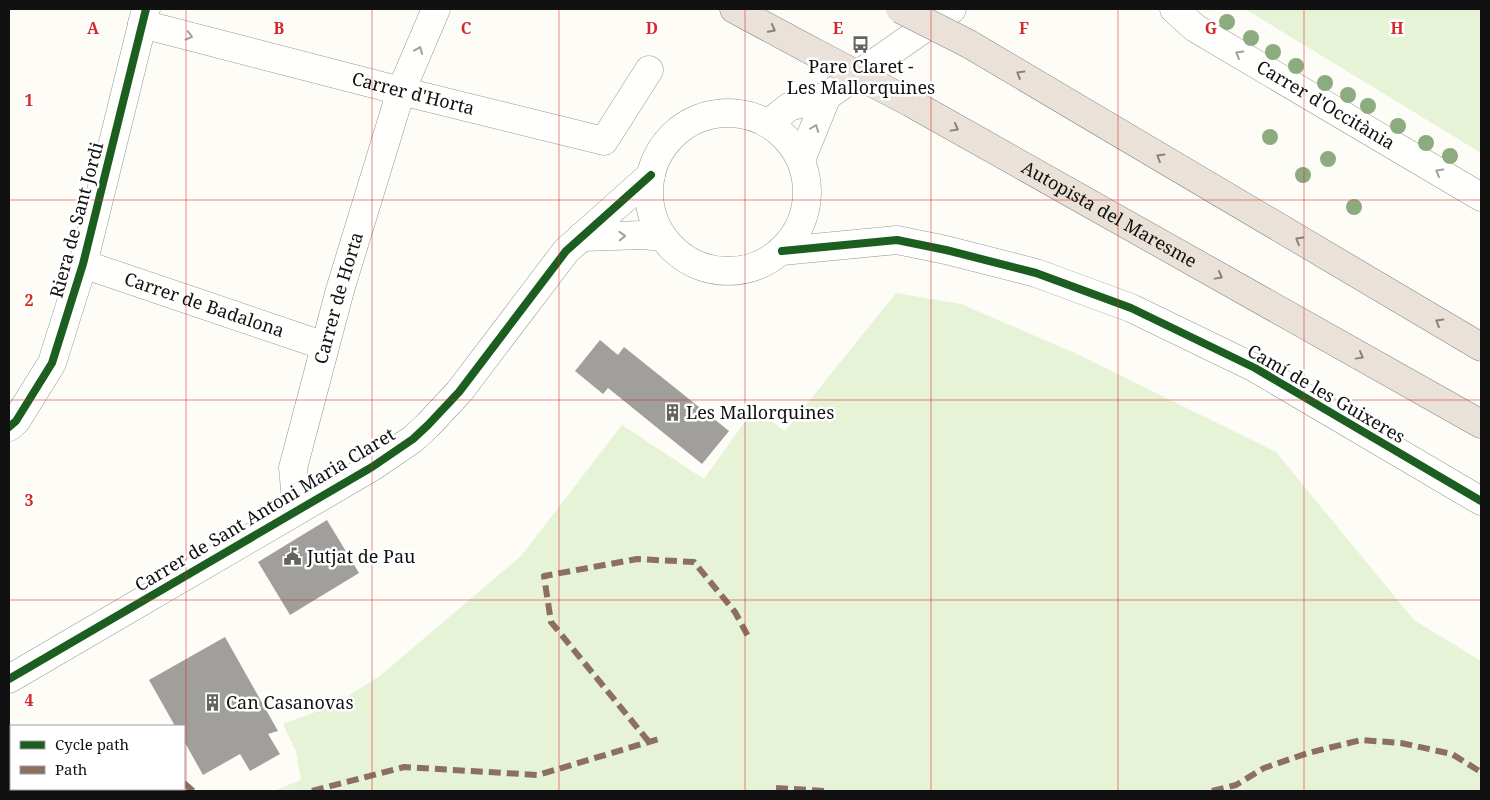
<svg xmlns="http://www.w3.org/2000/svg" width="1490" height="800" font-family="'Noto Serif',serif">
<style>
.green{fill:#e7f3d7}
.building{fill:#a19f9c}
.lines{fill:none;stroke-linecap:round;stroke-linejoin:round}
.service-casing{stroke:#979795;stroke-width:16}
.minor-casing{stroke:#979795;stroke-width:29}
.tertiary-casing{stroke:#979795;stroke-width:29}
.motorway-casing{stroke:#858482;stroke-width:29}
.service{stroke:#fffffe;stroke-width:14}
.minor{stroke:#fffffe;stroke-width:28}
.tertiary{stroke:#fffffe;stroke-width:28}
.motorway{stroke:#eae1d8;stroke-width:28}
.motorway-bridge-casing{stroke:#858482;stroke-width:29;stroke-linecap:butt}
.motorway-bridge{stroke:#eae1d8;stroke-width:28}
.quiet{stroke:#8d6e63;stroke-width:6;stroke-dasharray:12 6;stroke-linecap:butt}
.cycleway-casing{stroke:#fff;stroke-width:11}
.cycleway{stroke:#1b5e20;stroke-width:8}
.tree{fill:#8cac80}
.oneway{stroke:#88837e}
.oneway2{stroke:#a0a09f}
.grid{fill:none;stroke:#d62828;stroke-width:1;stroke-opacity:0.55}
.labels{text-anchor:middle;stroke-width:5;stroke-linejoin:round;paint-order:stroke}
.poi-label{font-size:18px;fill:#111;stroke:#fff;text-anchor:start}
.street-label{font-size:18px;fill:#111;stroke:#fff}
.grid-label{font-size:16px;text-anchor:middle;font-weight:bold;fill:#d62828;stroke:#fff;stroke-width:5;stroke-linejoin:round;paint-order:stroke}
</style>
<rect width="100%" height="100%" fill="#fdfcf7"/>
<g class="green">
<path d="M1245 9H1481V153Z"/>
<path d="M896 293 961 304 1075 353 1276 452 1414 620 1481 661V791H273L301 780 296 752 283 724 334 705 381 675 521 556 622 425 704 479 754 409 785 431Z"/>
</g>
<g class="building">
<path d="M600 340 618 355 624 347 729 431 702 464 608 388 603 394 575 371Z"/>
<path d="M327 520 359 573 290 615 258 562Z"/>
<path d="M225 637 278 731 268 734 280 754 250 771 240 754 203 775 184 741V726H175L149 680Z"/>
</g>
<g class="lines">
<defs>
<path id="service" d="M96 791 100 789"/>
<g id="minor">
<path id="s1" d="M142 24 401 91 604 141 649 70"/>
<path id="s2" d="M83 264 325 346"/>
<path d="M9 427 16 421 52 363 83 264 146 9"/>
<path id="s3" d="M297 510 293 468 340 290 401 91 436 9"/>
</g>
<g id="tertiary">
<path id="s4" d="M1174 9 1195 28 1481 197"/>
<circle cx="728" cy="192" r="79"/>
<path d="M769 123 789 107 827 96 952 9"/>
<path d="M801 160 827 96"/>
<path d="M581 237 643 235 663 237"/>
<path d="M782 251 897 240 946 250 1036 273 1131 308 1255 368 1481 501"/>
<path d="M9 679 372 467 413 439 428 425 459 392 566 251 651 175"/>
</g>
<g id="motorway">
<path d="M734 9 810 50"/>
<path d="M969 44 1481 347"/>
<path id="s5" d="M913 104 1481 424"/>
</g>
</defs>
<use href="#service" class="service-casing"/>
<use href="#minor" class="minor-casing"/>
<use href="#tertiary" class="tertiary-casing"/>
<use href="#motorway" class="motorway-casing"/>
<use href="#service" class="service"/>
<use href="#minor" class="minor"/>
<use href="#tertiary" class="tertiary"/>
<use href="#motorway" class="motorway"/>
<defs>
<g id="motorway-bridge">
<path d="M900 9 969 44"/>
<path d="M810 50 913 104"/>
</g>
</defs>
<use href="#motorway-bridge" class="motorway-bridge-casing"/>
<use href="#motorway-bridge" class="motorway-bridge"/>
<g class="quiet">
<path d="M649 742 551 622 544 576 637 559 694 562 735 612 750 640"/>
<path d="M184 783 193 791"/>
<path d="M776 788 826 791"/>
<path d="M312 791 404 767 538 775 662 738"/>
<path d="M1212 791 1236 785 1264 768 1308 753 1361 740 1401 743 1452 754 1481 772"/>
</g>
<defs>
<g id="cycleway">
<path d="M782 251 897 240 946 250 1036 273 1131 308 1255 368 1481 501"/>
<path d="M9 427 16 421 52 363 83 264 146 9"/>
<path d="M9 679 372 467 413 439 428 425 459 392 566 251 651 175"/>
</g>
</defs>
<use href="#cycleway" class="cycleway-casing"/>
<use href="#cycleway" class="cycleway"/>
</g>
<g class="tree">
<circle cx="1227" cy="22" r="8"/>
<circle cx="1251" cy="38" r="8"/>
<circle cx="1273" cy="52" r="8"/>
<circle cx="1296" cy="66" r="8"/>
<circle cx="1325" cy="83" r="8"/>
<circle cx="1348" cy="95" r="8"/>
<circle cx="1368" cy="106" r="8"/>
<circle cx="1398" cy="126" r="8"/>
<circle cx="1270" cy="137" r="8"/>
<circle cx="1426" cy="143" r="8"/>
<circle cx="1450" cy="156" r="8"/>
<circle cx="1328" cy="159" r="8"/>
<circle cx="1303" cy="175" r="8"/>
<circle cx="1354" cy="207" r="8"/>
</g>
<defs><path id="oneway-chevron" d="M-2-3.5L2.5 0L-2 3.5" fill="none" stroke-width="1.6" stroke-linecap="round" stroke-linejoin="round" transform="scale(1.25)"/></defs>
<g class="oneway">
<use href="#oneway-chevron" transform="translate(772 29) rotate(28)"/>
<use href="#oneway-chevron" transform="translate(1020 74) rotate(-149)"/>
<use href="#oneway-chevron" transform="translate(955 128) rotate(29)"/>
<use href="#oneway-chevron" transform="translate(1160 157) rotate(-149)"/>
<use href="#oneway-chevron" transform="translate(1299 240) rotate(-149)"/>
<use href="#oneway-chevron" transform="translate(1219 276) rotate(29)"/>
<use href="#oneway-chevron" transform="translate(1439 322) rotate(-149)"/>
<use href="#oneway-chevron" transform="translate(1360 356) rotate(29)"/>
</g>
<g class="oneway2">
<use href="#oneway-chevron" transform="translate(189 36) rotate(14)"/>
<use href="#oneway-chevron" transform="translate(419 50) rotate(-67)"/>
<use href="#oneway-chevron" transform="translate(1239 54) rotate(-150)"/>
<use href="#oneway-chevron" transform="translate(815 128) rotate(-69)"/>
<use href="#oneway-chevron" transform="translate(1439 172) rotate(-150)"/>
<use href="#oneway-chevron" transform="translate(622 236) rotate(-2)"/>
</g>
<path class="grid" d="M186 9V791M372 9V791M559 9V791M745 9V791M931 9V791M1118 9V791M1304 9V791M9 200H1481M9 400H1481M9 600H1481"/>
<defs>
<symbol id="bus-bare" viewBox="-9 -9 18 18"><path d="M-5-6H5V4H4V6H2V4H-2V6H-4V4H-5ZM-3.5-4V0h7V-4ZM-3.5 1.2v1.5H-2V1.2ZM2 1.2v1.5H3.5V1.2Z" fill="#646362" stroke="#fff" stroke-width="2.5" paint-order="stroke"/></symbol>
<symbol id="building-bare" viewBox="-9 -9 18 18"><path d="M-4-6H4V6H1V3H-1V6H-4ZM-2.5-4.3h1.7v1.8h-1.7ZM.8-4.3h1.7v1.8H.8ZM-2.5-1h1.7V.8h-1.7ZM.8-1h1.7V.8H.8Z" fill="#646362" stroke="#fff" stroke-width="2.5" paint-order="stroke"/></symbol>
<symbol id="civic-bare" viewBox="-9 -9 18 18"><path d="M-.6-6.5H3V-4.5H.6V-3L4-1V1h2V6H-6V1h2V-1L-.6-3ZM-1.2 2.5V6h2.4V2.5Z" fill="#646362" stroke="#fff" stroke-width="2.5" paint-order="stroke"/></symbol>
</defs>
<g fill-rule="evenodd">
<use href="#bus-bare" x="848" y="32" width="25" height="25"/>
<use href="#building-bare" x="660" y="400" width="25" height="25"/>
<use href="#civic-bare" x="280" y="544" width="25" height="25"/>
<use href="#building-bare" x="200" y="690" width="25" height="25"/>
</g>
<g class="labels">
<g class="poi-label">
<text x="861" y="73" text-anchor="middle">Pare Claret -<tspan x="861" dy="21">Les Mallorquines</tspan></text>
<text x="686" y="419">Les Mallorquines</text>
<text x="307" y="563">Jutjat de Pau</text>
<text x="226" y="709">Can Casanovas</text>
</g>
<g class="street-label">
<text dy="6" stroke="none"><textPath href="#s1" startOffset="280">Carrer d'Horta</textPath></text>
<text dy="6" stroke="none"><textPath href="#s4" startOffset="180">Carrer d'Occitània</textPath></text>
<text dy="6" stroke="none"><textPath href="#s5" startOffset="225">Autopista del Maresme</textPath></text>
<text transform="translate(77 220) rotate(-75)" y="6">Riera de Sant Jordi</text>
<text dy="6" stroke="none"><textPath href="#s3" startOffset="218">Carrer de Horta</textPath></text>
<text dy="6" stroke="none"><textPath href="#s2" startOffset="128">Carrer de Badalona</textPath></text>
<text transform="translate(1326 394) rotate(30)" y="6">Camí de les Guixeres</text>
<text transform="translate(265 510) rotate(-31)" y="6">Carrer de Sant Antoni Maria Claret</text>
</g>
</g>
<g class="grid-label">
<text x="93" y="34">A</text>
<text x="279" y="34">B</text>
<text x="466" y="34">C</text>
<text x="652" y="34">D</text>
<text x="838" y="34">E</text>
<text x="1024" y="34">F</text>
<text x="1211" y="34">G</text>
<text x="1397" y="34">H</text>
<text x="29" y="106">1</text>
<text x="29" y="306">2</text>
<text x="29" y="506">3</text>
<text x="29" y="706">4</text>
</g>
<rect width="1490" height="800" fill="none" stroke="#111111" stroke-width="20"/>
<rect x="10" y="725" width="175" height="65" fill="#ffffff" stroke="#a0a0a0"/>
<rect x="20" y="741" width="25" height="8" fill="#1b5e20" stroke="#a0a0a0"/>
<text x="55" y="750" font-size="15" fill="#111111">Cycle path</text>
<rect x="20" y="766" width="25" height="8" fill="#8d6e63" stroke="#a0a0a0"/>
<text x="55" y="775" font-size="15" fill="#111111">Path</text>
</svg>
